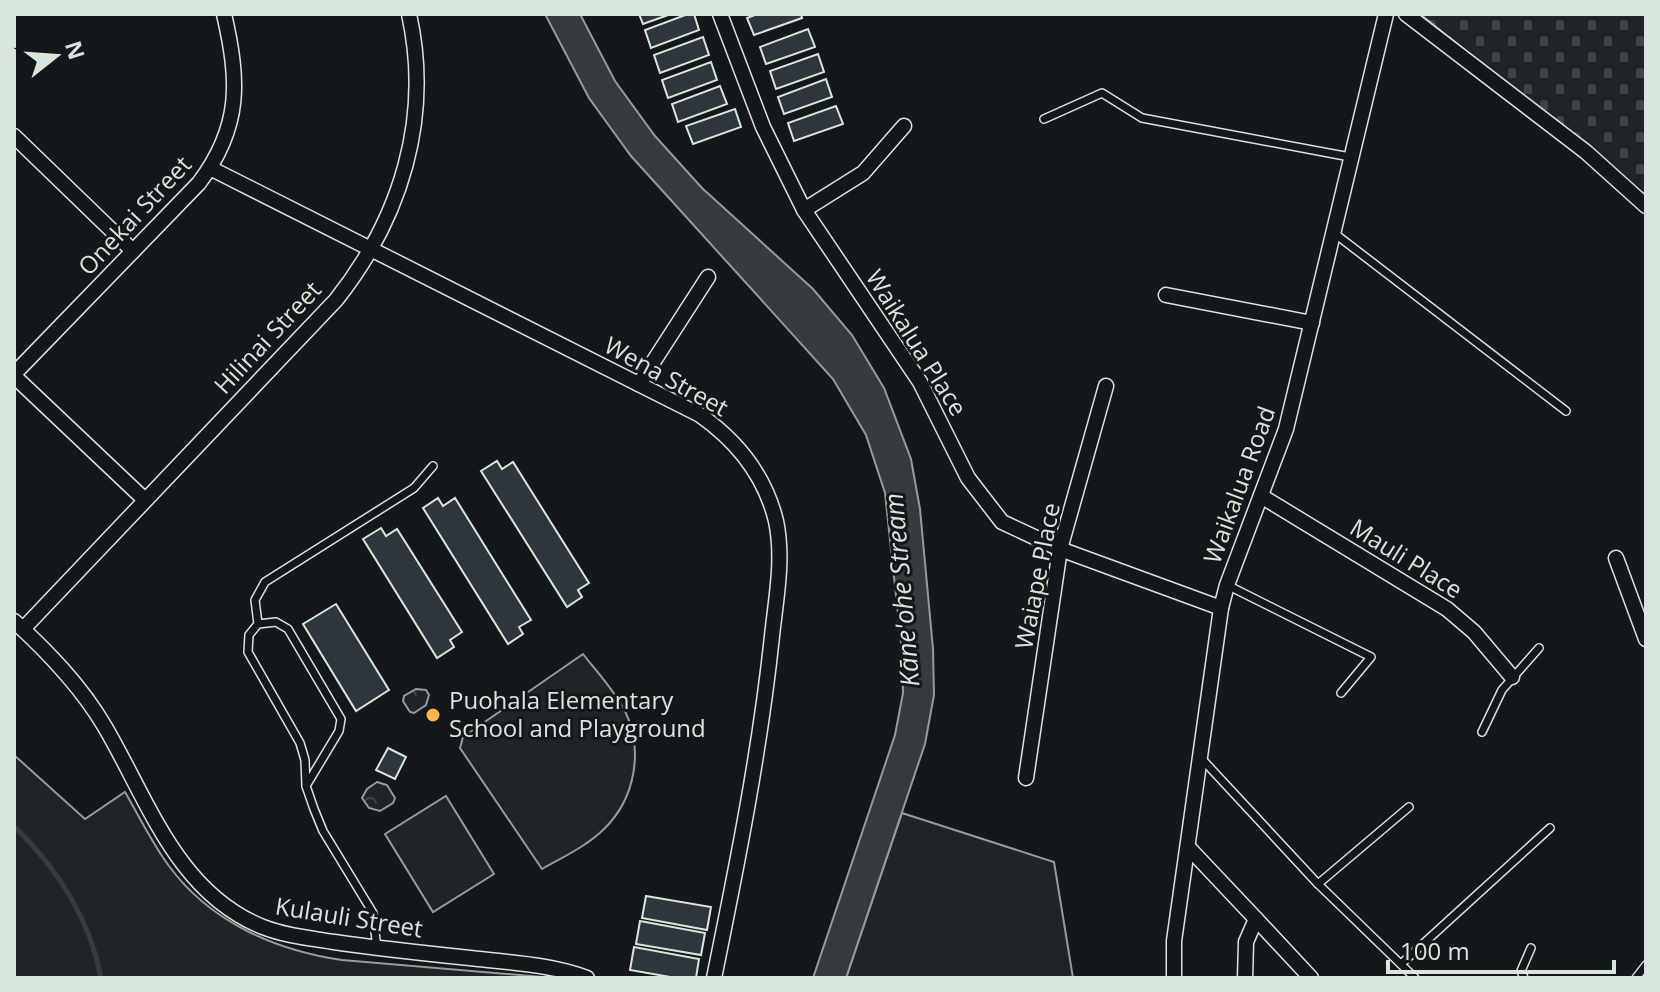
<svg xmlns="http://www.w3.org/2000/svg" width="1660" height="992" font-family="'Open Sans',sans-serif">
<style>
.grass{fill:#202428;stroke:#939e99;stroke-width:2}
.forest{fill:url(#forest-crowns);stroke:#939e99;stroke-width:2}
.cemetery{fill:url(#cemetery-stones);stroke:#939e99;stroke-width:2}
.water{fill:#363b3e;stroke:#939e99;stroke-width:2}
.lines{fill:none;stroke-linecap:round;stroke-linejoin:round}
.stream{stroke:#363b3e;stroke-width:5}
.building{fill:#2c363c;stroke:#d8e6dc;stroke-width:2}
.service-casing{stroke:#d8e6dc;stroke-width:10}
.minor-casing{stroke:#d8e6dc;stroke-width:17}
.service{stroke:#14181c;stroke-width:7}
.minor{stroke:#14181c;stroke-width:14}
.poi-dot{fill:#ffb74d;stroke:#14181c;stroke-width:3}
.labels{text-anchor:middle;stroke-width:6;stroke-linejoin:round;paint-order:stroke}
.street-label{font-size:24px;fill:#d8e6dc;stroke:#14181c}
.poi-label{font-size:24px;fill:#d8e6dc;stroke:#14181c;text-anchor:start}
.water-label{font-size:26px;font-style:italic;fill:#d8e6dc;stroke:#14181c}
</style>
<defs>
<pattern id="forest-crowns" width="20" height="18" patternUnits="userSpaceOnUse" patternTransform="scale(2)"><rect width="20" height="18" fill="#202428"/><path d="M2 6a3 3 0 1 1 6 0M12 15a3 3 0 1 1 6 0" fill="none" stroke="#404447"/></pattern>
<pattern id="cemetery-stones" width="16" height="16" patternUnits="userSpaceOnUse" patternTransform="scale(2)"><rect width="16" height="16" fill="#202428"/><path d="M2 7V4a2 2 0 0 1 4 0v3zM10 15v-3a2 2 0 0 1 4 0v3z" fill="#404447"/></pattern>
</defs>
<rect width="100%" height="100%" fill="#14181c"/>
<g class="grass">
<path d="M583 654C597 672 613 689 624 709 644 748 636 798 604 829 587 846 563 857 542 869L460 748 463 737Z"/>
<path d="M14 755 85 819 125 792C139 816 152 843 169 866 210 922 275 950 342 960L554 978H14Z"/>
<path d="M446 796 494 874 433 912 385 834Z"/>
<path d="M902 813 1054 862 1073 978H846Z"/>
</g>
<g class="forest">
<path d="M416 689 426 690 429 695 426 705 414 713 410 712 403 701 404 696Z"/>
<path d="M377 782 387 785 395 798 393 803 380 811 369 808 362 798 367 789Z"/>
</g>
<path class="cemetery" d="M1420 14H1646V196Z"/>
<path class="water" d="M545 14H580L615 81 655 136 702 188 813 289 852 335 884 388 911 459 920 509 933 649 934 695 925 744 846 978H813L895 735 903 693 902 652 885 493 866 435 833 379 631 156 589 98Z"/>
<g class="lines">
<path class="stream" d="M14 826C57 868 90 919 101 978"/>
</g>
<g class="building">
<path d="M639 14H671L643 24Z"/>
<path d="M688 14H694L699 30 651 48 645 30Z"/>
<path d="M757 14H801L802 18 754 35 747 18Z"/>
<path d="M808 29 815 47 766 64 760 47Z"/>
<path d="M703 37 709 55 660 73 654 55Z"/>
<path d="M818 54 824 72 776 89 770 71Z"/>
<path d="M711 62 717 80 668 98 662 80Z"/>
<path d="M826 79 832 97 784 114 778 97Z"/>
<path d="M720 86 727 104 678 122 672 104Z"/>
<path d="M836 106 843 124 794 141 788 123Z"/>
<path d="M735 109 741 127 693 144 686 126Z"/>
<path d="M497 461 502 469 513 462 589 583 578 590 582 597 567 607 481 471Z"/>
<path d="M438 498 443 506 455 498 531 620 519 627 523 634 508 644 423 508Z"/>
<path d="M381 528 386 536 397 529 462 632 450 640 454 647 437 658 363 539Z"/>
<path d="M336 604 389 690 356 711 303 624Z"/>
<path d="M388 748 406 757 395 779 376 770Z"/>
<path d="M646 896 711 907 707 930 642 918Z"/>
<path d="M640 921 705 933 701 955 636 944Z"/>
<path d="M634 947 699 959 696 978H676L630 970Z"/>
</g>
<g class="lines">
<defs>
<g id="service">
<path d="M1044 119 1102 93 1142 118 1350 157"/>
<path d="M1334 233 1566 411"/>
<path d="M1227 585 1371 657 1341 693"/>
<path d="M258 624 255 600 265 582 414 488 433 466"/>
<path d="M1482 732 1502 690 1539 648"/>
<path d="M1201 758 1318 884 1415 978"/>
<path d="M306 786 339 731 341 719 288 629 276 622 258 624 249 635 248 652 300 743 305 760 306 786 314 809 323 831 373 913 377 949"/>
<path d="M1318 884 1409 807"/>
<path d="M1401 964 1550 828"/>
<path d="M1524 978 1521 971 1531 948"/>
<path d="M1636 978 1646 965"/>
</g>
<g id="minor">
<path d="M720 14 763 127 804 210 920 382 968 478 1002 522 1060 549 1221 608"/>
<path d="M1406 14 1586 152 1646 206"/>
<path d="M14 136 133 251"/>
<path d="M210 168 700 415C737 441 765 476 776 521 784 559 776 598 772 636 760 751 737 865 714 978"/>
<path d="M804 210 863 173 904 126"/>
<path d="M1166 295 1312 323"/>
<path d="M14 374 199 183C242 126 239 80 224 14"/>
<path d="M14 376 145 500"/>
<path d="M639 384 708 277"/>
<path d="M1261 496 1447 609 1474 632 1512 677"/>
<path d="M1616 558 1646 639"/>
<path d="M14 621C48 652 81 686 105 727 148 800 177 893 263 927 286 936 310 938 334 942 382 949 431 954 479 959 515 963 552 965 587 978"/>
<path d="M23 629 336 300C401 218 432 118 409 14"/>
<path d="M1026 778 1060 549 1106 386"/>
<path d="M1188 847 1256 919 1246 942 1245 978"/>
<path d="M1256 919 1311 978"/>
<path d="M1174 978V941L1221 608 1227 585 1286 429 1386 14"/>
</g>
</defs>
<use href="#service" class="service-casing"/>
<use href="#minor" class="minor-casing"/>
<use href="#service" class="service"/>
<use href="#minor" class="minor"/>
</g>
<circle class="poi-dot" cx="433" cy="715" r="8"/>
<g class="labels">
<g class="street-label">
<text transform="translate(135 216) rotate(-47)" y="8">Onekai Street</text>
<text transform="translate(268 338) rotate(-47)" y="8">Hilinai Street</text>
<text transform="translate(916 343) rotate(58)" y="8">Waikalua Place</text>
<text transform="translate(666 377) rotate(29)" y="8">Wena Street</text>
<text transform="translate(1240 485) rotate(-70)" y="8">Waikalua Road</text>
<text transform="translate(1406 559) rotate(32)" y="8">Mauli Place</text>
<text transform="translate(1038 576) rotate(-79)" y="8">Waiape Place</text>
<text transform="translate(349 918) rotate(9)" y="8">Kulauli Street</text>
</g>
<g class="poi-label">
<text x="449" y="709">Puohala Elementary<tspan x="449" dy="28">School and Playground</tspan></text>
</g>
<g class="water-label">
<text transform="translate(902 590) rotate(-95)" y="9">Kāne'ohe Stream</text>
</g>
</g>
<rect width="1660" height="992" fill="none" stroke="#d8e6dc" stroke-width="32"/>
<g transform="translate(56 56) rotate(73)" stroke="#14181c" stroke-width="6" paint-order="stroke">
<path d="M0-6L14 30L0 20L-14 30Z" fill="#d8e6dc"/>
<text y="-12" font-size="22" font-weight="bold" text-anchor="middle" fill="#d8e6dc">N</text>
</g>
<path d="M1388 960v12h226v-12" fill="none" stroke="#d8e6dc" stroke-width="4"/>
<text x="1400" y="960" font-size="24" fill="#d8e6dc" stroke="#14181c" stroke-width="6" paint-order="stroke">100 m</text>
</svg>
